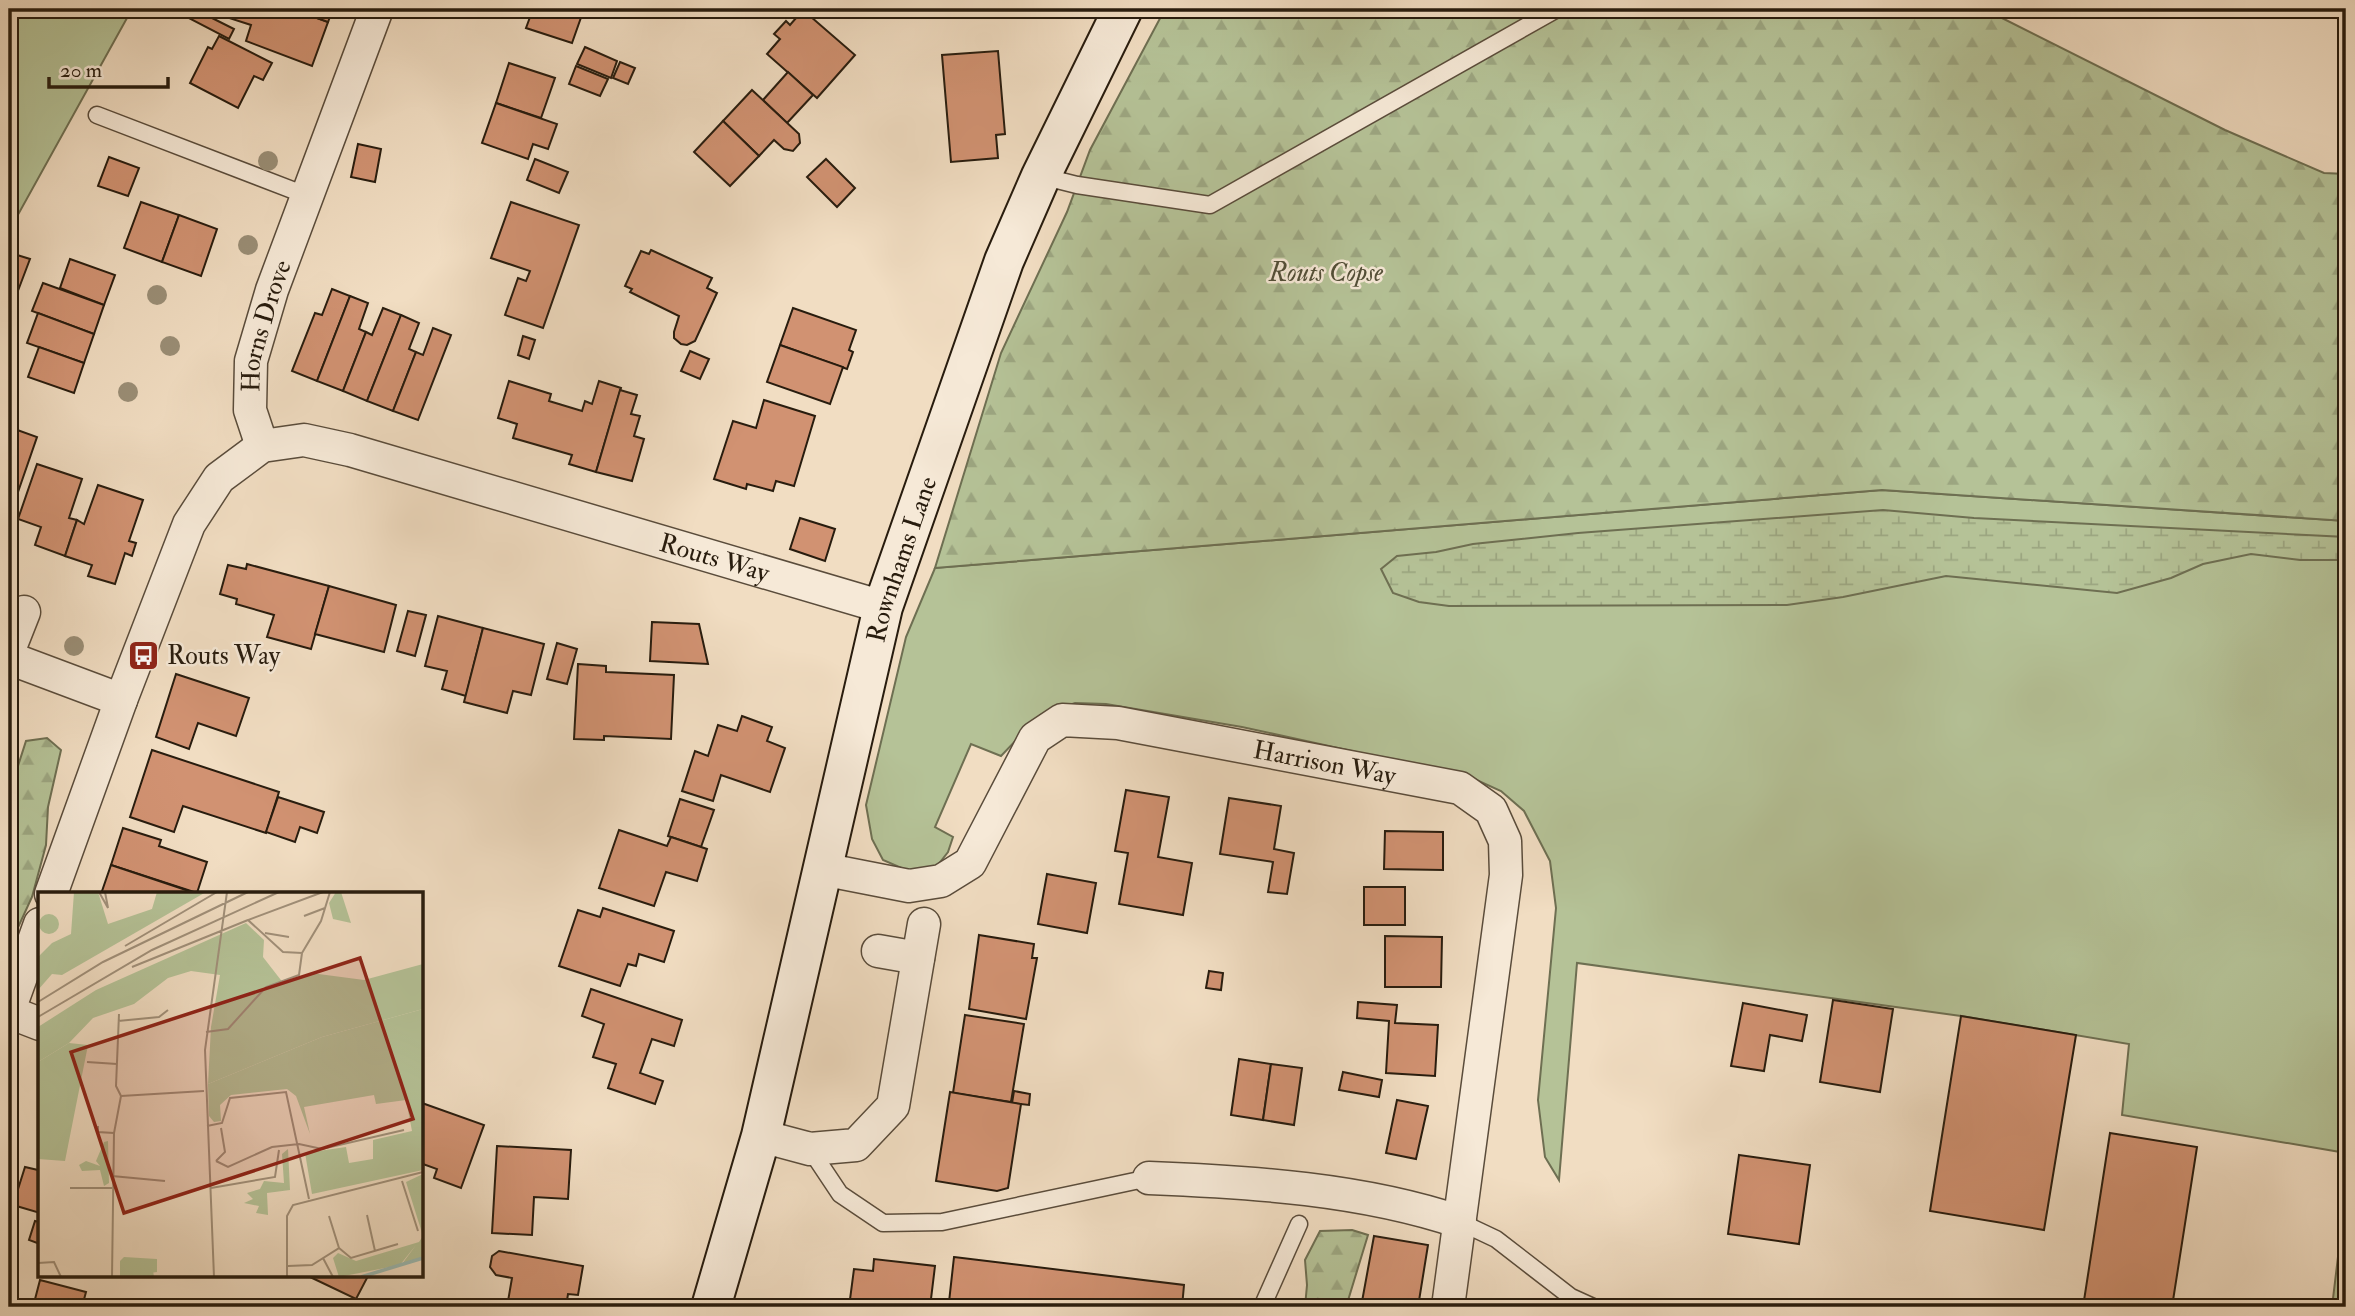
<svg xmlns="http://www.w3.org/2000/svg" width="2355" height="1316" font-family="'IM FELL Double Pica',serif">
<style>
.grass{fill:#b5c297;stroke:#6e6f52;stroke-width:2}
.forest{fill:url(#forest-firs);stroke:#6e6f52;stroke-width:2}
.wetland{fill:url(#wetland-marsh);stroke:#6e6f52;stroke-width:2}
.building{fill:#d19272;stroke:#281c0e;stroke-width:2}
.lines{fill:none;stroke-linecap:round;stroke-linejoin:round}
.lane-casing{stroke:#5a4c3b;stroke-width:19}
.street-casing{stroke:#5a4c3b;stroke-width:35}
.secondary-casing{stroke:#281c0e;stroke-width:42}
.lane{stroke:#f6e9d7;stroke-width:16}
.street{stroke:#f6e9d7;stroke-width:32}
.secondary{stroke:#f6e9d7;stroke-width:38}
.tree{fill:#9a8e76}
.labels{text-anchor:middle;stroke-width:5;stroke-linejoin:round;paint-order:stroke}
.park-label{font-size:26px;font-style:italic;fill:#524e37;stroke:#f6e9d7}
.street-label{font-size:26px;fill:#281c0e;stroke:#f6e9d7}
.poi-label{font-size:26px;fill:#281c0e;stroke:#f6e9d7;text-anchor:start}
.inset-river{fill:none;stroke:#9bbbb4;stroke-width:3.5}
.inset-road{fill:none;stroke:#a1907a;stroke-width:2}
.view{fill:#8f2418;fill-opacity:0.15;stroke:#8f2418;stroke-width:3.5}
.inset-edge{fill:none;stroke:#281c0e;stroke-width:3.5}
</style>
<defs>
<pattern id="forest-firs" width="22" height="20" patternUnits="userSpaceOnUse" patternTransform="scale(1.75)"><rect width="22" height="20" fill="#b5c297"/><path d="M5 1l3.5 6h-7zM16 11l3.5 6h-7z" fill="#9ca681"/></pattern>
<pattern id="wetland-marsh" width="20" height="14" patternUnits="userSpaceOnUse" patternTransform="scale(1.75)"><rect width="20" height="14" fill="#b5c297"/><path d="M1 5h8M5 5V1M11 12h8M15 12V8" fill="none" stroke="#9ca681"/></pattern>
</defs>
<rect width="100%" height="100%" fill="#f1ddc2"/>
<filter id="stains"><feTurbulence type="fractalNoise" baseFrequency=".00286" numOctaves="4"/><feColorMatrix values="0 0 0 0 .2 0 0 0 0 .09 0 0 0 0 .02 0 0 0 .5 -.17"/></filter>
<radialGradient id="worn" r=".72"><stop offset=".6" stop-color="#630" stop-opacity="0"/><stop offset="1" stop-color="#630" stop-opacity=".3"/></radialGradient>
<g class="grass">
<path d="M9 9H132L9 231Z"/>
<path d="M1882 490 2346 521V1153L2122 1115 2129 1044 1961 1016 1577 963 1559 1180 1545 1157 1538 1100 1556 908 1550 861 1524 811 1501 791 1470 777 1242 727 1106 704 1075 703 1040 715 1001 756 971 744 935 827 953 837 948 852 937 866 923 873 906 870 883 860 872 839 866 805 906 637 935 568Z"/>
<path d="M2346 1190V1307H2332Z"/>
</g>
<g class="forest">
<path d="M1165 9H1726L1728 13 1790 9H1982L1996 15 2225 130 2324 173 2346 174V521L1882 490 935 568 1001 353 1067 212 1090 150Z"/>
<path d="M47 738 61 750 48 807 46 845 32 897 9 947V778L17 769 26 741Z"/>
<path d="M1352 1230 1368 1235 1346 1307H1305L1307 1285 1305 1260 1320 1231Z"/>
</g>
<path class="wetland" d="M1883 510 1974 518 2346 537V560H2300L2251 554 2203 564 2171 578 2117 593 1946 576 1843 597 1787 605 1449 606 1419 602 1393 593 1381 569 1397 556 1436 552 1473 544 1578 533Z"/>
<g class="building">
<path d="M182 9H212L208 16 234 29 229 39 179 13Z"/>
<path d="M233 9H292L328 22 312 66 246 41 251 25 229 18Z"/>
<path d="M292 9H333L328 22Z"/>
<path d="M533 9H584L572 43 526 28Z"/>
<path d="M920 9H973L974 12 921 16Z"/>
<path d="M803 10 855 55 817 98 767 54 780 39 774 34 786 21 790 25Z"/>
<path d="M219 36 272 63 263 80 254 76 238 108 190 83 208 47 212 49Z"/>
<path d="M585 47 617 61 611 78 577 64Z"/>
<path d="M998 51 1005 134 996 135 998 158 951 162 942 55Z"/>
<path d="M620 62 635 68 628 84 613 78Z"/>
<path d="M509 63 555 78 541 118 496 103Z"/>
<path d="M576 66 608 79 600 96 569 84Z"/>
<path d="M788 72 813 95 787 123 763 100Z"/>
<path d="M752 90 799 134 800 143 793 151 784 149 774 140 759 156 723 121Z"/>
<path d="M496 103 557 124 548 149 533 144 528 159 482 143Z"/>
<path d="M723 121 759 156 730 186 694 152Z"/>
<path d="M358 144 381 149 375 182 351 177Z"/>
<path d="M109 157 139 168 128 196 98 186Z"/>
<path d="M535 159 568 172 559 193 527 180Z"/>
<path d="M826 159 855 188 837 207 807 177Z"/>
<path d="M141 202 179 215 162 262 124 248Z"/>
<path d="M511 202 579 225 543 328 505 315 518 278 526 281 530 271 491 258Z"/>
<path d="M179 215 217 229 201 276 162 262Z"/>
<path d="M651 250 712 278 707 288 717 293 695 341 687 345 681 344 674 338V332L679 316 630 292 632 289 625 286 641 251 649 254Z"/>
<path d="M14 254 30 259 16 296 9 293V270Z"/>
<path d="M70 259 115 275 104 305 60 288Z"/>
<path d="M43 283 104 305 94 334 32 311Z"/>
<path d="M332 289 350 296 317 381 292 371 315 313 322 315Z"/>
<path d="M350 296 368 303 359 329 366 332 343 391 317 381Z"/>
<path d="M383 308 401 315 367 401 343 391 366 332 372 335Z"/>
<path d="M793 308 856 330 849 350 853 352 847 369 780 345Z"/>
<path d="M38 313 94 334 84 363 27 343Z"/>
<path d="M401 315 419 323 409 349 416 352 393 411 367 401Z"/>
<path d="M433 328 451 335 418 420 393 411 416 352 423 355Z"/>
<path d="M523 336 535 340 529 359 518 355Z"/>
<path d="M780 345 843 367 830 404 767 382Z"/>
<path d="M39 347 84 363 74 393 28 377Z"/>
<path d="M690 351 709 359 700 379 681 371Z"/>
<path d="M509 381 551 394 549 401 582 411 585 401 592 404 599 381 621 388 596 472 569 464 572 455 513 438 517 424 498 418Z"/>
<path d="M620 390 637 395 631 414 640 416 634 436 644 439 632 481 596 472Z"/>
<path d="M764 400 815 416 794 486 776 481 773 491 747 484 746 489 714 479 733 421 756 428Z"/>
<path d="M9 427 37 437 18 492 9 489Z"/>
<path d="M37 464 82 479 69 518 77 520 65 556 35 545 41 527 18 519Z"/>
<path d="M98 485 143 500 129 541 136 543 132 556 125 553 115 584 88 576 92 565 65 556 77 520 84 524Z"/>
<path d="M800 518 835 529 825 561 790 549Z"/>
<path d="M247 564 329 586 311 649 267 637 274 615 236 604 237 599 220 594 228 565 246 569Z"/>
<path d="M329 586 396 605 384 652 315 634Z"/>
<path d="M408 611 426 615 415 656 397 651Z"/>
<path d="M438 616 483 628 466 696 442 689 447 671 425 666Z"/>
<path d="M652 622 699 624 708 664 650 661Z"/>
<path d="M483 628 544 644 531 695 513 691 507 713 464 702Z"/>
<path d="M557 643 577 649 567 684 547 679Z"/>
<path d="M578 664 606 666V672L674 675 671 739 604 736V740L574 739Z"/>
<path d="M176 674 249 698 236 736 198 723 189 749 156 737Z"/>
<path d="M742 716 772 727 767 741 785 748 770 792 721 775 713 801 682 791 695 751 708 756 718 725 737 731Z"/>
<path d="M152 750 279 792 266 833 183 806 174 832 130 817Z"/>
<path d="M1126 790 1169 797 1158 857 1192 863 1183 915 1119 904 1128 853 1115 851Z"/>
<path d="M278 797 324 812 317 833 300 827 295 842 266 832Z"/>
<path d="M1229 798 1281 806 1274 849 1294 853 1287 894 1268 892 1273 862 1220 854Z"/>
<path d="M680 799 714 810 701 847 668 836Z"/>
<path d="M123 828 161 840 159 846 207 862 197 893 111 865Z"/>
<path d="M619 830 667 846 671 837 707 849 697 881 666 872 654 906 599 888Z"/>
<path d="M1385 831 1443 832V870L1384 869Z"/>
<path d="M111 865 198 894H101Z"/>
<path d="M1047 874 1096 883 1087 933 1038 924Z"/>
<rect x="1364" y="887" width="41" height="38"/>
<path d="M603 908 674 931 664 962 639 954 636 966 628 964 620 986 559 966 578 910 600 917Z"/>
<path d="M979 935 1034 944 1032 958H1037L1026 1019 969 1009Z"/>
<path d="M1385 936 1442 937 1441 987H1385Z"/>
<path d="M1209 971 1223 973 1221 990 1206 988Z"/>
<path d="M591 989 682 1020 674 1046 652 1039 640 1073 663 1081 655 1104 608 1088 616 1064 593 1057 604 1024 582 1016Z"/>
<path d="M1833 1000 1893 1009 1880 1092 1820 1082Z"/>
<path d="M1358 1002 1397 1005 1395 1023 1438 1025 1435 1076 1386 1073 1389 1021 1357 1018Z"/>
<path d="M1743 1003 1807 1015 1802 1041 1770 1035 1764 1071 1731 1066Z"/>
<path d="M965 1015 1024 1024 1011 1102 953 1093Z"/>
<path d="M1961 1016 2076 1035 2044 1230 1930 1211Z"/>
<path d="M1239 1059 1271 1064 1263 1120 1231 1115Z"/>
<path d="M1271 1064 1302 1068 1294 1125 1263 1120Z"/>
<path d="M1343 1072 1382 1080 1379 1097 1339 1090Z"/>
<path d="M1014 1091 1030 1094 1029 1105 1012 1103Z"/>
<path d="M950 1092 1021 1104 1008 1188 997 1191 936 1181Z"/>
<path d="M1397 1100 1428 1106 1416 1159 1386 1153Z"/>
<path d="M422 1103 484 1125 461 1188 434 1178 437 1169 423 1164 422 1166Z"/>
<path d="M2110 1133 2197 1147 2172 1307H2083Z"/>
<path d="M497 1146 571 1150 568 1199 534 1197 532 1235 492 1233Z"/>
<path d="M1739 1155 1810 1165 1799 1244 1728 1234Z"/>
<path d="M40 1163V1213L13 1205 25 1167 38 1170Z"/>
<path d="M35 1221 40 1222V1244L29 1240Z"/>
<path d="M1374 1236 1428 1245 1418 1307H1361Z"/>
<path d="M499 1251 583 1266 578 1295 568 1294 566 1307H507L512 1278 496 1275 490 1267 492 1256Z"/>
<path d="M954 1257 1184 1285 1182 1307H849L854 1269 873 1271 874 1259 935 1266 931 1299 949 1302Z"/>
<path d="M308 1276H368L356 1299Z"/>
<path d="M40 1280 86 1292 82 1307H33Z"/>
</g>
<g class="lines">
<defs>
<g id="lane">
<path d="M97 115 308 196"/>
<path d="M1041 176 1077 185 1210 205 1557 9"/>
<path d="M810 1149 840 1194 883 1223 942 1222 1149 1178"/>
<path d="M1460 1222 1496 1239 1571 1297 1593 1307"/>
<path d="M1262 1307 1299 1224"/>
</g>
<g id="street">
<path id="s1" d="M262 446 250 410 251 361 272 290 377 9"/>
<path d="M9 650 24 612"/>
<path d="M9 658 121 700"/>
<path id="s2" d="M822 869 909 886 941 881 970 863 1035 738 1062 720 1118 723 1460 788 1491 810 1505 841 1506 875 1448 1307"/>
<path id="s3" d="M51 894 121 700 189 524 219 478 262 446 304 440 350 450 883 607"/>
<path d="M878 951 918 958"/>
<path d="M9 1010 40 924"/>
<path d="M9 1012 40 1024"/>
<path d="M761 1136 810 1149 856 1145 893 1106 924 924"/>
<path d="M1149 1178C1251 1182 1363 1189 1460 1222"/>
</g>
<g id="secondary">
<path id="s4" d="M711 1307 761 1136 883 607 1004 261 1041 176 1123 9"/>
</g>
</defs>
<use href="#lane" class="lane-casing"/>
<use href="#street" class="street-casing"/>
<use href="#secondary" class="secondary-casing"/>
<use href="#lane" class="lane"/>
<use href="#street" class="street"/>
<use href="#secondary" class="secondary"/>
</g>
<g class="tree">
<circle cx="268" cy="161" r="10"/>
<circle cx="248" cy="245" r="10"/>
<circle cx="157" cy="295" r="10"/>
<circle cx="170" cy="346" r="10"/>
<circle cx="128" cy="392" r="10"/>
<circle cx="74" cy="646" r="10"/>
</g>
<defs>
<symbol id="bus-square" viewBox="-11 -11 22 22"><rect x="-9" y="-9" width="18" height="18" rx="4" fill="#8f2418" stroke="#f6e9d7"/><path d="M-5-6H5V4H4V6H2V4H-2V6H-4V4H-5ZM-3.5-4V0h7V-4ZM-3.5 1.2v1.5H-2V1.2ZM2 1.2v1.5H3.5V1.2Z" fill="#fff"/></symbol>
</defs>
<g fill-rule="evenodd">
<use href="#bus-square" x="126" y="638" width="35" height="35"/>
</g>
<g class="labels">
<g class="park-label">
<text x="1326" y="281">Routs Copse</text>
</g>
<g class="street-label">
<text dy="9" stroke="none"><textPath href="#s1" startOffset="124">Horns Drove</textPath></text>
<text dy="9" stroke="none"><textPath href="#s3" startOffset="973">Routs Way</textPath></text>
<text dy="9" stroke="none"><textPath href="#s4" startOffset="772">Rownhams Lane</textPath></text>
<text dy="9" stroke="none"><textPath href="#s2" startOffset="595">Harrison Way</textPath></text>
</g>
<g class="poi-label">
<text x="167" y="664">Routs Way</text>
</g>
</g>
<g transform="translate(38 892)">
<rect width="385" height="385" fill="#f1ddc2"/>
<path d="M1 32a10 10 0 1 1 20 0a10 10 0 1 1-20 0ZM385 117V278L274 302 267 261 308 255 311 271 335 267V248L374 239 368 208 338 212 336 203 266 215 272 242 258 204 249 197 193 203 182 213 183 229 176 230 171 224 170 192 284 145ZM31 151 50 153 27 269 0 267V170ZM385 344V365L364 372 378 353 362 373 301 385 295 366 300 361 318 369 381 350Z" fill="#b5c297"/>
<path d="M36 0H60L70 32 114 17 119 0H168L24 83 14 82 0 98V65L14 51 33 42ZM298 0H303L313 31 295 27 291 11ZM208 31 226 48 225 65 246 92 273 81 326 88 385 72V117L284 145 170 192 173 135 182 83 153 79 130 86 96 112 55 126 31 151 0 170V135L58 98ZM70 249 71 291 66 294 62 278 44 279 41 273 48 269 62 274 58 269 66 250ZM250 257 252 298 229 301 230 323 218 321 221 314 206 311 215 307 209 301 222 297 226 289 246 291 244 262ZM86 365 119 367V380L82 385V369Z" fill="#b5c297"/>
<path d="M385 121 384 128 332 138 277 163 235 176 225 175 285 147Z" fill="#b5c297"/>
<path d="M86 372H114L116 385H84Z" fill="#b5c297"/>
<path d="M385 282V344L368 290Z" fill="#b5c297"/>
<path class="inset-river" d="M323 385 385 366"/>
<path class="inset-road" d="M61 0 70 16 67 0M285 0 210 28 245 60 264 61 283 29 292 0M266 24 287 16M227 41 251 45M87 54 179 0M94 75 210 28M0 110 65 70 210 0M81 122 78 194 83 204M0 125 114 58 241 0M80 129 121 125 130 118M168 140 190 137 228 95 261 83 264 61M49 170 79 172M83 204 166 199M60 234V240L76 241M169 234 184 231 192 206 248 200 271 307M178 269 190 275 234 255 261 252 284 257 366 238M178 269 187 260 183 236M74 284 127 289M364 289 380 339M32 296H74M173 296 237 285 241 258M0 299V325M329 323 337 359M301 356 313 366 360 352M285 366 295 385M0 371 16 370 23 385M250 374 274 373 301 356 291 324M74 385 76 241 83 204M176 385 167 158 189 0M249 385V324L255 313 385 280"/>
<path class="view" d="M322 66 375 227 86 321 33 160Z"/>
<rect width="385" height="385" class="inset-edge"/>
</g>
<rect width="2355" height="1316" fill="none" stroke="#f1ddc2" stroke-width="35"/>
<rect x="10" y="10" width="2334" height="1295" fill="none" stroke="#281c0e" stroke-width="3.5"/>
<rect x="18" y="18" width="2320" height="1281" fill="none" stroke="#281c0e" stroke-width="2"/>
<path d="M49 77v10h119v-10" fill="none" stroke="#281c0e" stroke-width="3.5"/>
<text x="60" y="77" font-size="21" fill="#281c0e" stroke="#f6e9d7" stroke-width="5" paint-order="stroke">20 m</text>
<rect width="100%" height="100%" filter="url(#stains)"/>
<rect width="100%" height="100%" fill="url(#worn)"/>
</svg>
